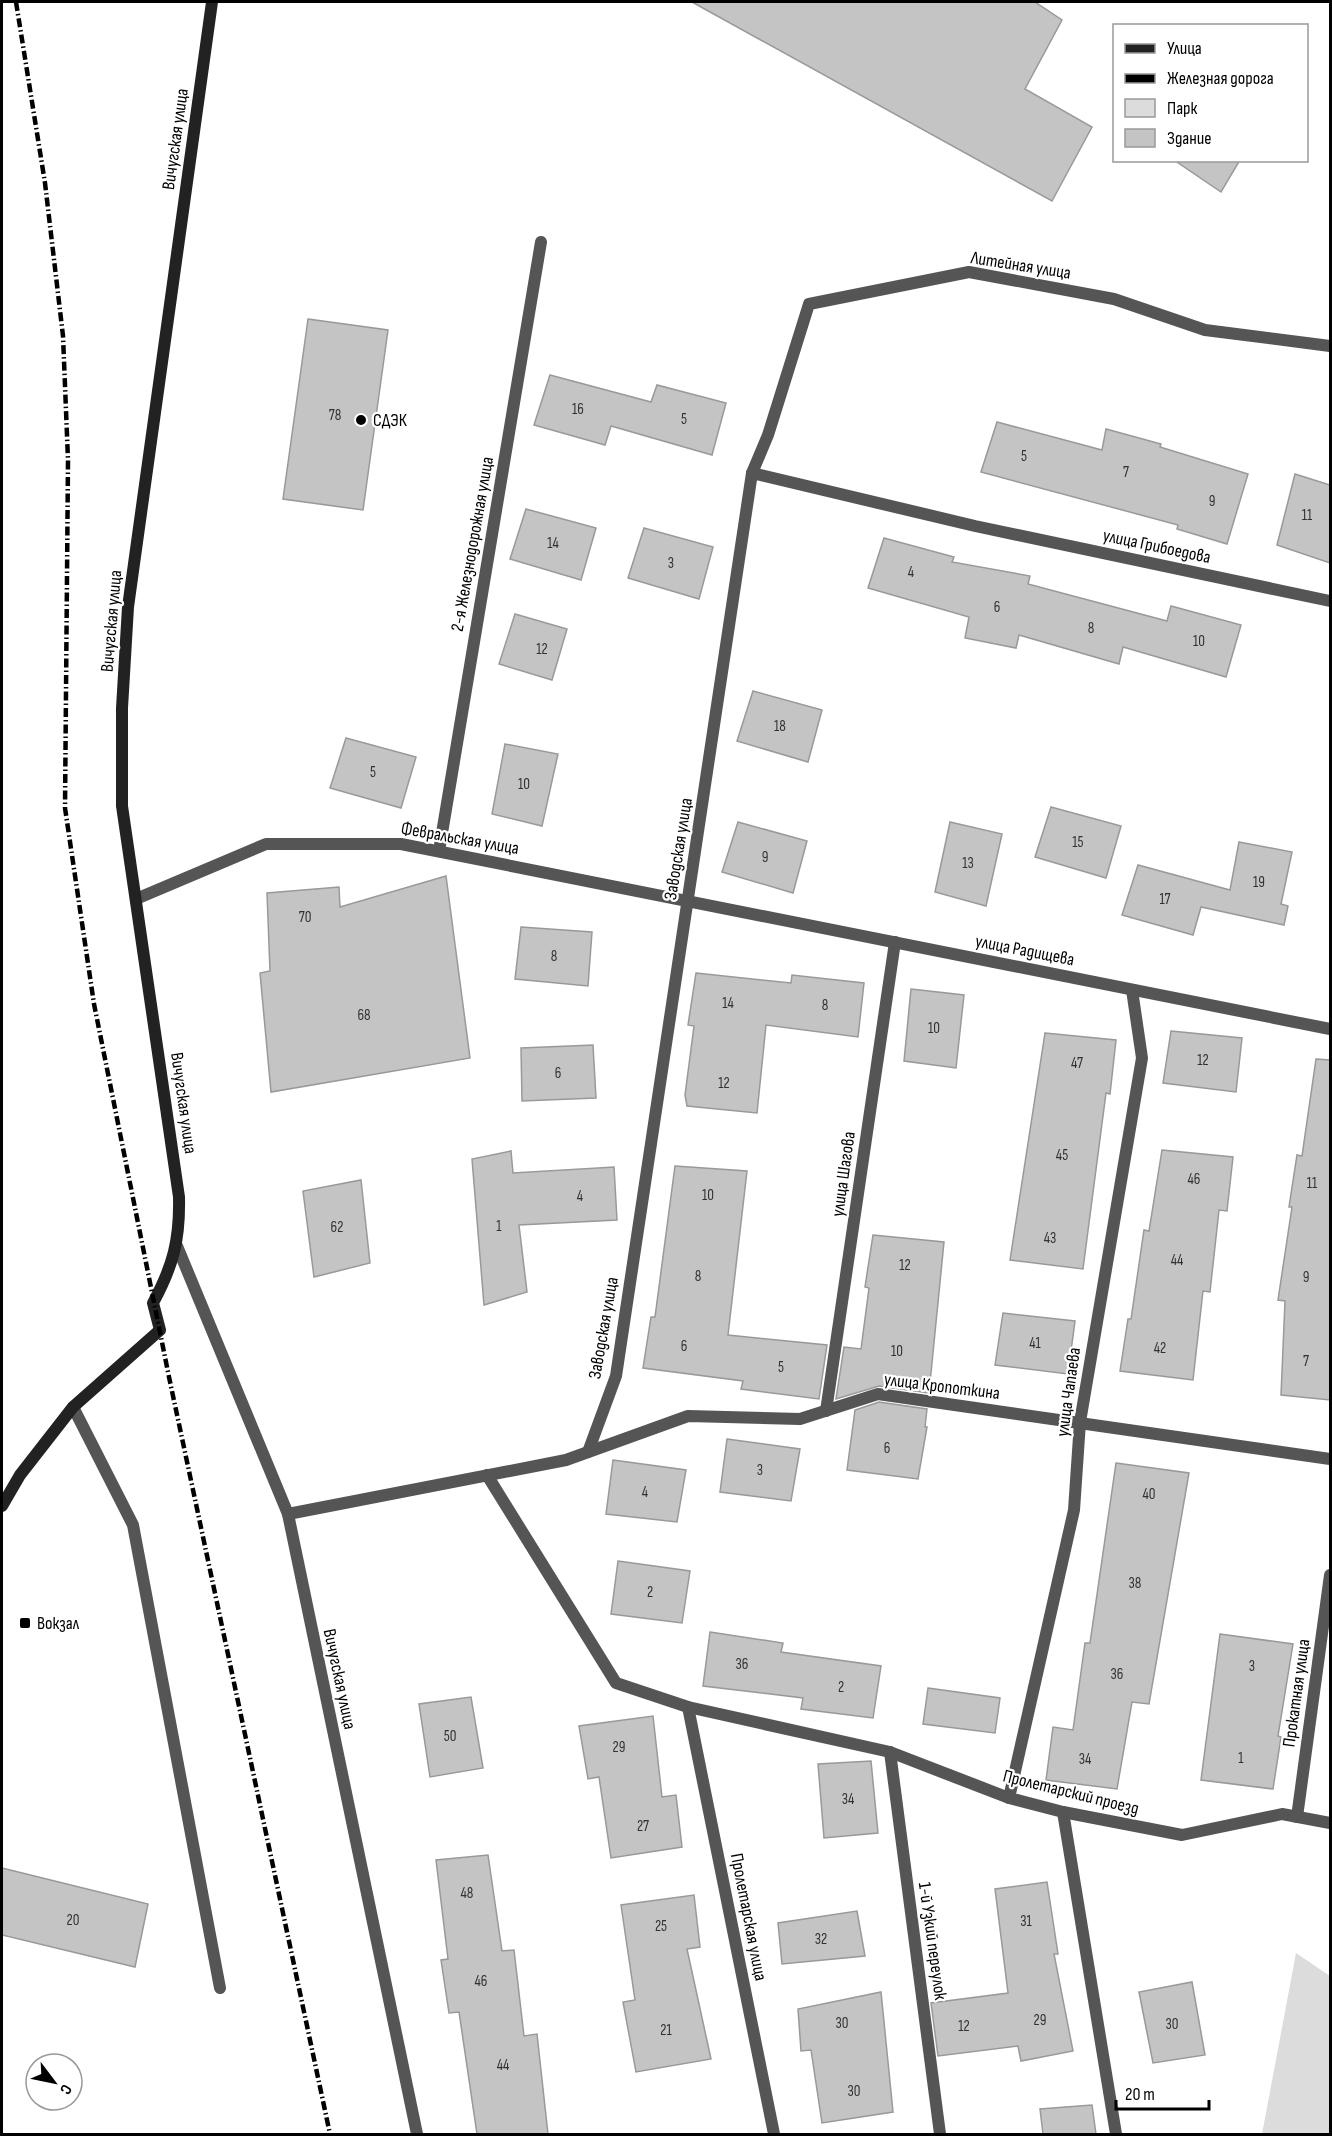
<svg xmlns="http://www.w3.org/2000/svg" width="1332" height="2136" font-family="'Sofia Sans Condensed',sans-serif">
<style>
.green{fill:#dcdcdc}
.building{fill:#c4c4c4;stroke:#999;stroke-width:1.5}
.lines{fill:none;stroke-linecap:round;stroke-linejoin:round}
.street{stroke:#555;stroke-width:12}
.secondary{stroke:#222;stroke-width:12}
.rail{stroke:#000;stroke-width:4.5;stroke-dasharray:9 3 1.5 3;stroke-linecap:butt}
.poi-dot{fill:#000;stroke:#fff;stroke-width:2}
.labels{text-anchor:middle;stroke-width:4.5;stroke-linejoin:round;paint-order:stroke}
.number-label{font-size:15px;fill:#313131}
.street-label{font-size:18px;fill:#000;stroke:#fff}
.poi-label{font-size:18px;fill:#000;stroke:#fff;text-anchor:start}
</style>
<rect width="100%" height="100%" fill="#fff"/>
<path class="green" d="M1296 1953 1330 1976V2134H1262Z"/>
<g class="building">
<path d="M692 2H1035L1062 20 1025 89 1092 127 1052 201Z"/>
<path d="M1174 160H1240L1221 192Z"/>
<path d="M308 319 388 330 363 510 283 499Z"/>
<path d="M550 375 651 402 657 385 726 403 712 455 611 426 605 445 534 425Z"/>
<path d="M997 422 1102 450 1106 429 1161 444 1160 447 1248 474 1227 544 1177 529 1178 525 981 472Z"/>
<path d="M1295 474 1330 485V563L1277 545Z"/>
<path d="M526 509 596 528 581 580 510 559Z"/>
<path d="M644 528 713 547 699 599 628 578Z"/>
<path d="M884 538 954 557 952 562 1030 576 1028 584 1167 621 1171 606 1241 625 1226 677 1123 647 1119 664 1019 635 1016 648 965 638 969 617 868 588Z"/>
<path d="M515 614 567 629 552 680 499 664Z"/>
<path d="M753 691 822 710 808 762 737 741Z"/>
<path d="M346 738 416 757 401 808 330 788Z"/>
<path d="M505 744 558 754 542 826 492 814Z"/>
<path d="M1051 807 1121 826 1106 878 1035 857Z"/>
<path d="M738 822 807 841 793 893 722 872Z"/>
<path d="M950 822 1002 834 986 906 935 892Z"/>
<path d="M1239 842 1292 852 1281 904 1288 906 1284 925 1201 907 1193 935 1122 915 1138 865 1230 890Z"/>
<path d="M446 876 470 1058 271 1092 260 973 270 971 267 893 339 887 340 907Z"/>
<path d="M521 927 592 932 588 986 515 979Z"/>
<path d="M696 973 791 983 792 975 864 983 858 1037 766 1025 757 1113 687 1106 685 1095 694 1026 688 1025Z"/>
<path d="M911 989 964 995 956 1068 904 1061Z"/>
<path d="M1171 1031 1242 1038 1236 1092 1163 1083Z"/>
<path d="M1045 1033 1116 1040 1110 1094 1106 1093 1083 1269 1010 1260Z"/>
<path d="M593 1045 596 1098 522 1101 521 1048Z"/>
<path d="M1316 1059 1330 1060V1400L1281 1395 1285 1301 1278 1300 1292 1207H1289L1297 1155 1302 1156Z"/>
<path d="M1162 1150 1233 1157 1227 1211 1219 1210 1210 1292 1203 1291 1193 1380 1120 1371 1128 1319H1131L1144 1230 1149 1231Z"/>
<path d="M511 1151 513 1173 614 1167 617 1220 519 1225 527 1292 484 1305 472 1159Z"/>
<path d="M675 1166 747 1171 728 1335 827 1345 819 1399 741 1389 743 1381 643 1368 651 1317H655Z"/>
<path d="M361 1180 370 1263 314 1277 303 1191Z"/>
<path d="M873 1235 944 1242 929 1393 879 1386 836 1399 844 1347 861 1349 869 1288 865 1287Z"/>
<path d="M1003 1313 1075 1321 1068 1374 995 1365Z"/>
<path d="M879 1402 927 1409 925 1427H927L918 1479 847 1470 855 1410Z"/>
<path d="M727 1439 800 1449 791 1501 720 1492Z"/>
<path d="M613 1460 686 1470 677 1522 606 1514Z"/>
<path d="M1116 1463 1189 1473 1149 1704 1132 1702 1117 1789 1046 1780 1053 1727 1073 1730 1085 1643H1090Z"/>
<path d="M618 1561 690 1571 682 1623 611 1614Z"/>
<path d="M710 1632 783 1643 781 1652 881 1666 873 1718 801 1709 803 1698 703 1686Z"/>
<path d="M1220 1634 1293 1644 1278 1736 1281 1737 1273 1789 1201 1780Z"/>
<path d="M928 1688 1000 1698 995 1733 923 1724Z"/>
<path d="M471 1697 483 1768 430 1777 419 1704Z"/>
<path d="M653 1716 662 1797 676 1795 682 1847 611 1858 599 1777 588 1779 579 1726Z"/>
<path d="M871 1761 878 1833 824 1838 818 1764Z"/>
<path d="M488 1855 502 1951 514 1950 524 2036 537 2034 548 2134H477L459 2012 449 2013 441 1960 448 1959 436 1860Z"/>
<path d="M2 1868 148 1904 135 1967 2 1935Z"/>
<path d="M1047 1882 1058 1954H1054L1073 2051 1021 2061 1018 2046 938 2056 931 2003 1008 1993 995 1889Z"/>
<path d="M694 1895 700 1947 687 1949 711 2059 636 2072 623 2002 635 2000 621 1905Z"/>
<path d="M857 1911 865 1956 782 1964 778 1923Z"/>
<path d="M1192 1982 1205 2055 1153 2063 1139 1992Z"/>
<path d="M881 1992 893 2112 822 2123 811 2050 801 2051 798 2009Z"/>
<path d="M1092 2105 1096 2134H1043L1040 2109Z"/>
</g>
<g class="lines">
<g class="street">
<path d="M752 473 768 435 809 304 969 272 1114 299 1205 330 1330 346"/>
<path d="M439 851 541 242"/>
<path d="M136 899 266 844H401L1330 1029"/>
<path d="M177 1246 288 1514 417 2134"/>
<path d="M73 1407 133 1525 220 1988"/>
<path d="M826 1411 895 942"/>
<path d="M588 1452 616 1376 752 473 975 526 1330 601"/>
<path d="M487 1475 616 1683 688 1707 890 1752 1009 1798 1063 1812 1182 1835 1282 1814 1330 1823"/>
<path d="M288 1514 566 1460 688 1416 800 1419 878 1394 1330 1459"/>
<path d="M688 1707 774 2134"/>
<path d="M890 1752 940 2134"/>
<path d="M1009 1798 1074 1510 1080 1422 1142 1058 1132 990"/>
<path d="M1063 1812 1116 2134"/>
<path d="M1297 1817 1330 1575"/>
</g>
<path class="secondary" d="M2 1506 20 1475 73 1407 160 1330 153 1303C173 1266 180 1240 179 1197L122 806V708L128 607 212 2"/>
<path class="rail" d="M16 2 45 183 63 336 68 460 65 808 94 1004 169 1377 330 2134"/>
</g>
<g class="poi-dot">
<circle cx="361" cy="420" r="6"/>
<rect x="19" y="1617" width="12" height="12" rx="3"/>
</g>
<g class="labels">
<g class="number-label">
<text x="578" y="414">16</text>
<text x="335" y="420">78</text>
<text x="684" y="424">5</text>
<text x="1024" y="461">5</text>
<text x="1126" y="477">7</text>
<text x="1212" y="506">9</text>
<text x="1307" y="520">11</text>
<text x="553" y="548">14</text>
<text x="671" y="568">3</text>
<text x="911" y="577">4</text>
<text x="997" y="612">6</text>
<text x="1091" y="633">8</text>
<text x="1199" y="646">10</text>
<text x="542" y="654">12</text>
<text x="780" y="731">18</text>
<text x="373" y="777">5</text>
<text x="524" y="789">10</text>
<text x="1078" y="847">15</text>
<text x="765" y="862">9</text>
<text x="968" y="868">13</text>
<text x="1259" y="887">19</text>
<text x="1165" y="904">17</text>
<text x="305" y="922">70</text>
<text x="554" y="961">8</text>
<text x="728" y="1008">14</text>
<text x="825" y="1010">8</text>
<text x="364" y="1020">68</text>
<text x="934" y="1033">10</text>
<text x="1203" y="1065">12</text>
<text x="1077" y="1068">47</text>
<text x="558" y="1078">6</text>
<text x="724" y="1088">12</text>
<text x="1062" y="1160">45</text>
<text x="1194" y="1184">46</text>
<text x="1312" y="1188">11</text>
<text x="708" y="1200">10</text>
<text x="580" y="1201">4</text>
<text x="499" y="1231">1</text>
<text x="337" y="1232">62</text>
<text x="1050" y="1243">43</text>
<text x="1177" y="1265">44</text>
<text x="905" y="1270">12</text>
<text x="698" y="1281">8</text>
<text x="1306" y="1282">9</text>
<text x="1035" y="1348">41</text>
<text x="684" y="1351">6</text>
<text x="1160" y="1353">42</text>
<text x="897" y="1356">10</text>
<text x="1306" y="1366">7</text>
<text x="781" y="1372">5</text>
<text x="887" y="1453">6</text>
<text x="760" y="1475">3</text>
<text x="645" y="1497">4</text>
<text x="1149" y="1499">40</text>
<text x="1135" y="1588">38</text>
<text x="650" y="1597">2</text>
<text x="742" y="1669">36</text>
<text x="1252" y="1671">3</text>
<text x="1117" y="1679">36</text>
<text x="841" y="1692">2</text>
<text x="450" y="1741">50</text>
<text x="619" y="1752">29</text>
<text x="1241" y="1763">1</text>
<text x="1085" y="1764">34</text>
<text x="848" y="1804">34</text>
<text x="643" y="1831">27</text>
<text x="467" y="1898">48</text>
<text x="73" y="1925">20</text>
<text x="1026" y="1926">31</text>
<text x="661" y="1931">25</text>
<text x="821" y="1944">32</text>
<text x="481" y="1986">46</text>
<text x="1040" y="2025">29</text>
<text x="842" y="2028">30</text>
<text x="1172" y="2029">30</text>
<text x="964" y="2031">12</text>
<text x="666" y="2035">21</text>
<text x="503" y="2070">44</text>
<text x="854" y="2096">30</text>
</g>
<g class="street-label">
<text transform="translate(175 139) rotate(-82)" y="6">Вичугская улица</text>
<text transform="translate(1021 265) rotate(9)" y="6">Литейная улица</text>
<text transform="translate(472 544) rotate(-80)" y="6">2-я Железнодорожная улица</text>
<text transform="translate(1157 546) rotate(12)" y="6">улица Грибоедова</text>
<text transform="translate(111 621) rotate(-85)" y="6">Вичугская улица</text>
<text transform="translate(460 838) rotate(10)" y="6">Февральская улица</text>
<text transform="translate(678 849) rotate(-81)" y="6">Заводская улица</text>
<text transform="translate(1025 950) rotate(11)" y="6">улица Радищева</text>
<text transform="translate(184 1103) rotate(82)" y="6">Вичугская улица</text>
<text transform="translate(843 1174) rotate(-82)" y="6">улица Шагова</text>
<text transform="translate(603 1328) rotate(-80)" y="6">Заводская улица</text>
<text transform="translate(942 1386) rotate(7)" y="6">улица Кропоткина</text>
<text transform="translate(1068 1392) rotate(-82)" y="6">улица Чапаева</text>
<text transform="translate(340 1679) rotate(78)" y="6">Вичугская улица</text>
<text transform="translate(1296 1693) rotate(-82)" y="6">Прокатная улица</text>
<text transform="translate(1071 1792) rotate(14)" y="6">Пролетарский проезд</text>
<text transform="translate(749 1917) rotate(79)" y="6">Пролетарская улица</text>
<text transform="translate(933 1941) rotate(82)" y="6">1-й Узкий переулок</text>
</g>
<g class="poi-label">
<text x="373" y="426">СДЭК</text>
<text x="37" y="1629">Вокзал</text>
</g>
</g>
<rect width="1332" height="2136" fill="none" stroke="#000000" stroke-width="6"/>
<rect x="1113" y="24" width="195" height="138" fill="#ffffff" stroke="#999999" stroke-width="1.5"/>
<rect x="1125" y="44" width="30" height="9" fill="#222222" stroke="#999999" stroke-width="1.5"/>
<text x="1167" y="54" font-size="18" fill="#000000">Улица</text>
<rect x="1125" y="74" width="30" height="9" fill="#000000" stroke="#999999" stroke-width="1.5"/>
<text x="1167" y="84" font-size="18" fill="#000000">Железная дорога</text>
<rect x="1125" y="99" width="30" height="18" fill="#dcdcdc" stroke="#999999" stroke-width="1.5"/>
<text x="1167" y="114" font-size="18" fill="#000000">Парк</text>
<rect x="1125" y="129" width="30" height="18" fill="#c4c4c4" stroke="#999999" stroke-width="1.5"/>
<text x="1167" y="144" font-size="18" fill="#000000">Здание</text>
<g transform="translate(54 2082) rotate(122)"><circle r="28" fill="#ffffff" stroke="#999999" stroke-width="1.5"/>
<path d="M0-4.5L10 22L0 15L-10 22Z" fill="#000000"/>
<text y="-9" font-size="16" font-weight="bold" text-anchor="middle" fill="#000000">С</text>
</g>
<path d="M1116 2100v9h93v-9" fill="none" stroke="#000000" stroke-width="3"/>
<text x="1125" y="2100" font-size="18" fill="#000000" stroke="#ffffff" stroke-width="4.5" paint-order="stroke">20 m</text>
</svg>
